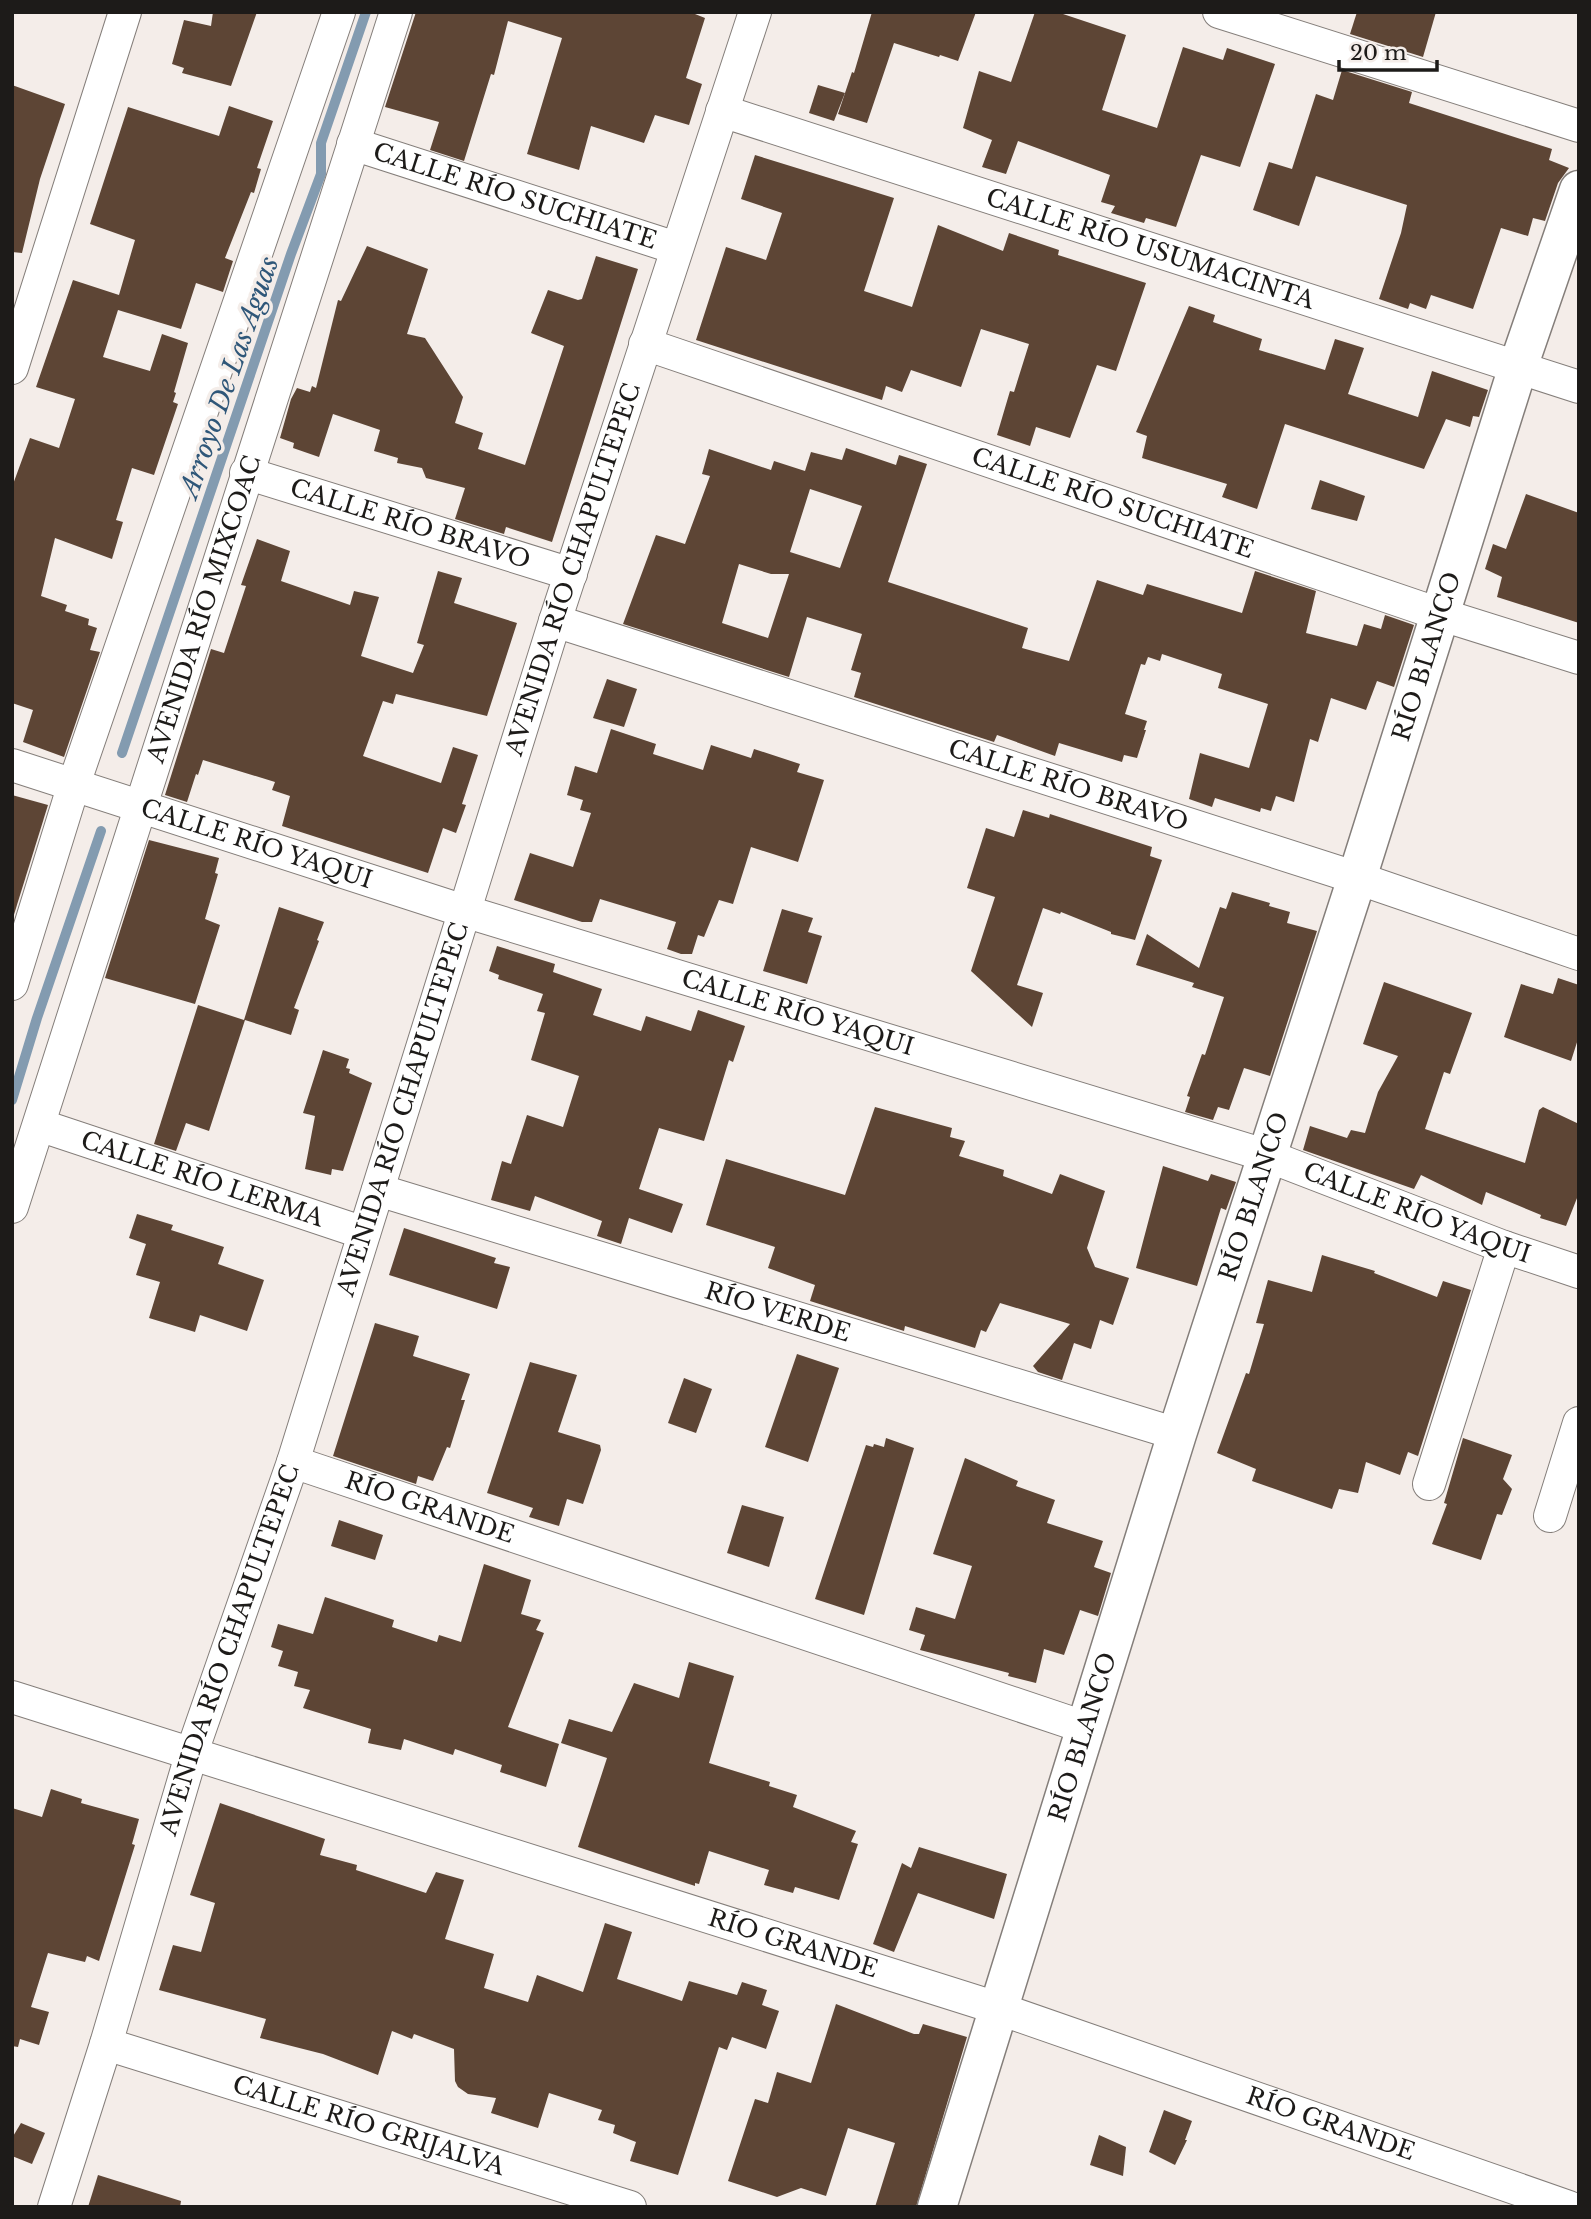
<svg xmlns="http://www.w3.org/2000/svg" width="1591" height="2219" font-family="'Libre Baskerville',serif">
<style>
.lines{fill:none;stroke-linecap:round;stroke-linejoin:round}
.stream{stroke:#839bb0;stroke-width:10}
.building{fill:#5d4535;fill-rule:evenodd}
.street-casing{stroke:#847e7a;stroke-width:34}
.secondary-casing{stroke:#847e7a;stroke-width:41}
.street{stroke:#fff;stroke-width:32}
.secondary{stroke:#fff;stroke-width:38}
.labels{text-anchor:middle;stroke-width:7;stroke-linejoin:round;paint-order:stroke}
.street-label{font-size:24px;fill:#1d1b19;stroke:#f4ede9}
.water-label{font-size:26px;font-style:italic;fill:#2f5779;stroke:#f4ede9}
</style>
<rect width="100%" height="100%" fill="#f4ede9"/>
<g class="lines">
<g class="stream">
<path d="M122 753 291 254 321 174V143L366 12"/>
<path d="M12 1100 37 1018 101 831"/>
</g>
</g>
<g class="building">
<path d="M213 12H257L231 86 182 73 184 68 172 64 184 20 211 26Z"/>
<path d="M416 12H690L705 18 686 78 702 84 689 125 655 115 644 143 591 126 579 170 527 154 562 38 508 21 494 75 491 74 464 161 430 150 439 122 385 107Z"/>
<path d="M872 12H976L958 61 940 55 939 57 894 43 867 123 838 114 852 72 854 73Z"/>
<path d="M1035 12H1057L1126 35 1102 110 1157 128 1183 47 1223 60 1227 48 1275 64 1240 167 1201 155 1176 227 1146 218 1144 223 1111 213 1115 206 1101 202 1110 175 1018 141 1006 174 982 167 992 140 963 128 979 71 1011 82Z"/>
<path d="M1357 12H1436L1423 57 1350 34Z"/>
<path d="M1342 70 1412 92 1409 103 1552 149 1549 160 1569 168 1558 183 1545 221 1533 218 1528 236 1501 228 1473 309 1431 295 1426 309 1410 303 1408 309 1379 299 1401 233 1407 205 1316 176 1299 226 1253 210 1269 162 1292 169 1316 94 1333 100Z"/>
<path d="M12 85 65 104 40 179 22 253 12 252Z"/>
<path d="M818 85 845 93 834 121 809 113Z"/>
<path d="M229 106 273 121 257 168 261 169 254 193 251 192 225 258 233 261 223 292 196 283 181 329 118 310 103 357 150 371 162 334 188 343 174 392 176 393 173 402 178 404 154 475 132 468 116 520 123 522 112 559 55 538 41 596 67 605 65 611 89 619 88 625 97 628 90 650 100 652 64 757 23 742 33 710 12 703V487L30 438 59 448 75 399 36 387 73 280 119 295 135 240 90 224 128 107 219 136Z"/>
<path d="M755 155 894 198 864 291 912 307 938 225 1003 251 1009 233 1059 250 1058 255 1146 283 1116 371 1097 365 1070 438 1036 427 1030 446 997 435 1010 391 1014 392 1029 344 981 329 961 387 911 370 902 392 886 386 882 400 696 340 726 247 766 260 782 213 741 199Z"/>
<path d="M367 246 428 269 407 334 425 338 463 397 455 423 483 433 478 449 525 465 564 346 531 333 548 290 578 300 582 299 596 256 638 269 552 542 506 527 504 534 455 519 465 488 426 478 422 468 397 463 398 458 374 451 380 430 333 414 319 457 293 448 294 443 280 438 291 399 297 388 310 392 312 386 316 388 338 300 341 301Z"/>
<path d="M1189 306 1215 315 1213 322 1262 339 1259 350 1325 370 1335 339 1364 348 1348 394 1418 417 1432 371 1488 390 1479 417 1473 416 1470 427 1446 419 1424 469 1285 424 1257 509 1222 497 1227 484 1142 458 1147 436 1136 432Z"/>
<path d="M846 448 896 465 899 455 927 464 888 582 1028 628 1022 648 1069 661 1097 580 1143 595 1147 584 1242 613 1255 571 1316 591 1306 633 1357 646 1364 624 1381 629 1385 615 1414 625 1394 687 1377 681 1366 710 1331 698 1318 742 1310 739 1294 802 1276 796 1271 811 1261 808 1260 812 1215 798 1212 807 1189 799 1200 753 1249 768 1268 704 1218 688 1222 674 1162 654 1160 661 1148 657 1145 665 1141 664 1125 714 1147 721 1144 730H1146L1137 758 1124 755 1122 762 1059 743 1055 756 997 735 994 742 854 697 861 673 851 670 862 634 807 617 789 677 623 624 656 535 685 544 710 476 702 474 709 449 771 470 774 461 805 471 811 452 842 460ZM810 489 862 506 840 568 790 552ZM739 564 771 574H789L768 638 722 623Z"/>
<path d="M1320 480 1365 496 1357 521 1311 509Z"/>
<path d="M1526 494 1579 513V623L1497 597 1502 577 1485 569 1493 544 1506 549Z"/>
<path d="M257 539 290 551 281 581 350 605 354 591 379 597 361 656 413 673 424 645 417 643 438 571 462 578 454 603 517 623 487 716 396 694 393 704 383 701 363 756 441 783 453 747 478 755 462 804 466 805 456 833 443 828 428 873 282 826 290 796 272 790 275 782 203 760 198 775 196 774 187 802 165 795 211 649 224 653 246 586 241 585Z"/>
<path d="M607 679 637 689 624 727 593 718Z"/>
<path d="M611 729 656 744 653 754 703 770 711 745 751 758 754 749 800 764 797 772 824 780 798 862 751 847 733 904 719 900 704 937 698 935 692 954H681L667 949 676 922 600 899 592 922H582L514 900 530 853 573 867 591 813 580 810 583 800 567 795 575 766 597 773Z"/>
<path d="M12 795 48 805 12 921Z"/>
<path d="M1023 810 1049 818 1050 814 1152 847 1150 856 1162 860 1135 940 1111 934V932L1061 912 1060 914 1043 908 1017 985 1043 993 1032 1027 971 971 995 897 967 888 986 828 1014 837Z"/>
<path d="M149 840 219 858 215 873 218 874 205 919 220 925 195 1004 105 978Z"/>
<path d="M1232 892 1270 903 1269 906 1290 912 1287 923 1317 931 1270 1076 1244 1068 1229 1110 1218 1107 1213 1120 1185 1112 1190 1097 1187 1096 1202 1054 1205 1055 1224 997 1192 987 1194 983 1136 965 1147 934 1199 968 1220 907 1226 909Z"/>
<path d="M279 907 324 922 317 940 319 941 294 1008 299 1010 291 1035 245 1020 209 1131 186 1123 176 1151 154 1144 198 1005 244 1020Z"/>
<path d="M782 909 813 918 808 932 822 936 807 984 763 971Z"/>
<path d="M497 946 555 964 553 972 602 989 593 1015 641 1031 646 1016 691 1031 698 1010 745 1026 733 1062 729 1060 704 1141 659 1128 639 1189 683 1204 672 1233 629 1218 621 1244 597 1236 602 1221 535 1196 530 1211 491 1200 502 1161 511 1164 527 1115 563 1127 579 1076 531 1060 545 1013 537 1011 543 994 498 979 499 975 489 971Z"/>
<path d="M1558 978 1579 985V1036L1571 1061 1504 1037 1521 984 1553 994Z"/>
<path d="M1384 982 1472 1013 1450 1074 1444 1072 1425 1129 1525 1163 1539 1110 1543 1107 1579 1124V1193L1566 1226 1540 1218 1541 1215 1486 1192 1482 1205 1421 1175 1414 1189 1303 1150 1310 1126 1347 1138 1351 1130 1365 1133 1378 1092 1398 1056 1363 1044Z"/>
<path d="M323 1050 349 1059 346 1068 350 1069 349 1073 372 1083 343 1171 332 1169 331 1175 305 1169 315 1116 303 1113Z"/>
<path d="M875 1107 952 1128 950 1137 965 1141 959 1156 1004 1170 1003 1176 1052 1194 1060 1174 1105 1191 1087 1248 1095 1267 1129 1278 1113 1325 1100 1320 1091 1349 1074 1343 1062 1380 1038 1372 1033 1366 1070 1324 1000 1303 986 1332 981 1330 975 1348 905 1326 904 1331 810 1301 815 1285 768 1268 775 1247 706 1225 726 1159 845 1195Z"/>
<path d="M1163 1166 1208 1181 1211 1174 1236 1182 1226 1210 1221 1208 1197 1286 1136 1268Z"/>
<path d="M137 1214 173 1225 171 1230 224 1247 218 1264 264 1280 247 1331 200 1315 195 1332 149 1318 160 1282 136 1275 146 1244 129 1238Z"/>
<path d="M404 1228 496 1258 494 1263 510 1267 497 1309 389 1275Z"/>
<path d="M1322 1255 1375 1271 1374 1273 1437 1297 1443 1281 1471 1290 1418 1456 1408 1452 1400 1475 1366 1462 1358 1493 1339 1489 1332 1509 1252 1481 1256 1469 1217 1453 1246 1373 1249 1374 1264 1324 1256 1323 1268 1280 1312 1292Z"/>
<path d="M375 1323 419 1336 413 1356 470 1374 461 1400H465L450 1448 447 1447 433 1481 418 1476 416 1484 333 1456Z"/>
<path d="M797 1354 839 1368 808 1462 765 1447Z"/>
<path d="M530 1362 577 1375 558 1432 600 1445 601 1450 583 1504 567 1499 559 1526 529 1517 533 1508 487 1493Z"/>
<path d="M684 1378 712 1389 696 1433 668 1423Z"/>
<path d="M886 1438 914 1448 864 1615 815 1599 866 1445 873 1447 874 1444 884 1447Z"/>
<path d="M1463 1438 1512 1455 1503 1479 1512 1489 1502 1515 1497 1514 1481 1560 1432 1544 1447 1504 1444 1503Z"/>
<path d="M965 1458 1018 1481 1016 1486 1055 1500 1047 1523 1103 1541 1094 1567 1111 1573 1098 1616 1080 1610 1064 1655 1044 1649 1036 1683 1008 1676 1009 1673 920 1650 925 1635 909 1630 916 1607 955 1619 972 1566 933 1554Z"/>
<path d="M742 1505 784 1517 769 1567 727 1553Z"/>
<path d="M339 1520 383 1535 375 1560 331 1546Z"/>
<path d="M484 1564 531 1580 521 1614 541 1620 536 1630 544 1633 508 1727 559 1744 546 1787 500 1772 502 1765 455 1749 453 1755 404 1739 401 1750 368 1743 371 1729 303 1708 310 1690 294 1686 298 1672 278 1666 283 1651 271 1647 278 1624 313 1634 325 1597 394 1620 392 1627 437 1642 439 1635 461 1642Z"/>
<path d="M689 1662 734 1676 709 1763 770 1782 769 1786 797 1795 793 1807 856 1831 851 1842 858 1844 839 1900 795 1887 793 1893 764 1885 769 1870 709 1851 699 1884 695 1883V1886L578 1847 607 1758 561 1743 569 1719 612 1732 634 1683 679 1698Z"/>
<path d="M51 1789 82 1799 81 1803 139 1819 132 1844 135 1845 99 1961 87 1956 85 1962 48 1953 31 2007 49 2012 39 2045 20 2039 18 2047 12 2046V1808L42 1817Z"/>
<path d="M220 1803 325 1839 320 1855 357 1865 356 1870 426 1893 436 1872 464 1880 445 1939 494 1954 484 1988 528 2002 537 1975 583 1992 605 1923 632 1932 617 1979 682 2001 689 1981 737 1995 742 1982 767 1990 762 2005 779 2011 766 2049 732 2037 727 2050 719 2047 678 2175 630 2161 636 2142 613 2133 615 2125 598 2120 602 2110 549 2093 538 2128 491 2113 496 2098 468 2094 458 2087 455 2081 454 2049 414 2034 412 2039 392 2031 378 2075 323 2054 260 2038 266 2019 159 1990 173 1945 201 1952 215 1903 190 1895Z"/>
<path d="M919 1847 1007 1874 994 1919 918 1893 894 1952 873 1944 902 1863 911 1868Z"/>
<path d="M836 2004 914 2034H919L923 2024 967 2037 916 2207H875L895 2143 848 2128 826 2196 801 2188 777 2197 728 2181 755 2099 768 2103 777 2072 811 2083Z"/>
<path d="M1164 2110 1192 2121 1185 2140H1187L1175 2165 1149 2152Z"/>
<path d="M21 2123 45 2133 32 2164 12 2156V2138Z"/>
<path d="M1099 2135 1126 2147 1123 2176 1090 2165Z"/>
<path d="M98 2175 181 2201 180 2207H88Z"/>
</g>
<g class="lines">
<defs>
<g id="street">
<path d="M1219 12 1579 126"/>
<path id="s1" d="M722 111 1579 387"/>
<path id="s2" d="M353 144 676 248"/>
<path id="s3" d="M645 344 1439 614 1579 658"/>
<path d="M12 368 125 12"/>
<path id="s4" d="M246 473 571 574"/>
<path id="s5" d="M555 621 1357 878 1579 954"/>
<path id="s6" d="M12 765 464 911 1268 1156 1504 1247 1579 1272"/>
<path d="M12 984 74 784 339 12"/>
<path id="s7" d="M39 1125 364 1233"/>
<path id="s8" d="M378 1190 1177 1434"/>
<path id="s9" d="M12 1207 396 12"/>
<path id="s10" d="M293 1462 1084 1727"/>
<path d="M1429 1484 1504 1247"/>
<path d="M1550 1516 1579 1423"/>
<path id="s11" d="M12 1697 997 2008 1569 2207"/>
<path id="s12" d="M106 2044 630 2207"/>
<path id="s13" d="M54 2207 106 2044 192 1752 293 1462 555 621 755 12"/>
</g>
<g id="secondary">
<path id="s14" d="M937 2207 1177 1434 1357 878 1518 367 1579 190"/>
</g>
</defs>
<use href="#street" class="street-casing"/>
<use href="#secondary" class="secondary-casing"/>
<use href="#street" class="street"/>
<use href="#secondary" class="secondary"/>
</g>
<g class="labels">
<g class="street-label">
<text dy="8" stroke="none"><textPath href="#s2" startOffset="170">CALLE RÍO SUCHIATE</textPath></text>
<text dy="8" stroke="none"><textPath href="#s1" startOffset="450">CALLE RÍO USUMACINTA</textPath></text>
<text dy="8" stroke="none"><textPath href="#s3" startOffset="494">CALLE RÍO SUCHIATE</textPath></text>
<text dy="8" stroke="none"><textPath href="#s4" startOffset="172">CALLE RÍO BRAVO</textPath></text>
<text dy="8" stroke="none"><textPath href="#s13" startOffset="1718">AVENIDA RÍO CHAPULTEPEC</textPath></text>
<text dy="8" stroke="none"><textPath href="#s9" startOffset="628">AVENIDA RÍO MIXCOAC</textPath></text>
<text dy="8" stroke="none"><textPath href="#s14" startOffset="1626">RÍO BLANCO</textPath></text>
<text dy="8" stroke="none"><textPath href="#s5" startOffset="539">CALLE RÍO BRAVO</textPath></text>
<text dy="8" stroke="none"><textPath href="#s6" startOffset="257">CALLE RÍO YAQUI</textPath></text>
<text dy="8" stroke="none"><textPath href="#s6" startOffset="824">CALLE RÍO YAQUI</textPath></text>
<text dy="8" stroke="none"><textPath href="#s13" startOffset="1152">AVENIDA RÍO CHAPULTEPEC</textPath></text>
<text dy="8" stroke="none"><textPath href="#s7" startOffset="172">CALLE RÍO LERMA</textPath></text>
<text dy="8" stroke="none"><textPath href="#s14" startOffset="1059">RÍO BLANCO</textPath></text>
<text dy="8" stroke="none"><textPath href="#s6" startOffset="1475">CALLE RÍO YAQUI</textPath></text>
<text dy="8" stroke="none"><textPath href="#s8" startOffset="418">RÍO VERDE</textPath></text>
<text dy="8" stroke="none"><textPath href="#s10" startOffset="144">RÍO GRANDE</textPath></text>
<text dy="8" stroke="none"><textPath href="#s13" startOffset="584">AVENIDA RÍO CHAPULTEPEC</textPath></text>
<text dy="8" stroke="none"><textPath href="#s14" startOffset="492">RÍO BLANCO</textPath></text>
<text dy="8" stroke="none"><textPath href="#s11" startOffset="819">RÍO GRANDE</textPath></text>
<text dy="8" stroke="none"><textPath href="#s11" startOffset="1386">RÍO GRANDE</textPath></text>
<text dy="8" stroke="none"><textPath href="#s12" startOffset="275">CALLE RÍO GRIJALVA</textPath></text>
</g>
<g class="water-label">
<text transform="translate(229 377) rotate(-71)" y="9">Arroyo De Las Aguas</text>
</g>
</g>
<rect width="1591" height="2219" fill="none" stroke="#1d1b19" stroke-width="28"/>
<path d="M1339 60v10h98v-10" fill="none" stroke="#1d1b19" stroke-width="3.5"/>
<text x="1350" y="60" font-size="21" fill="#1d1b19" stroke="#f4ede9" stroke-width="5" paint-order="stroke">20 m</text>
</svg>
